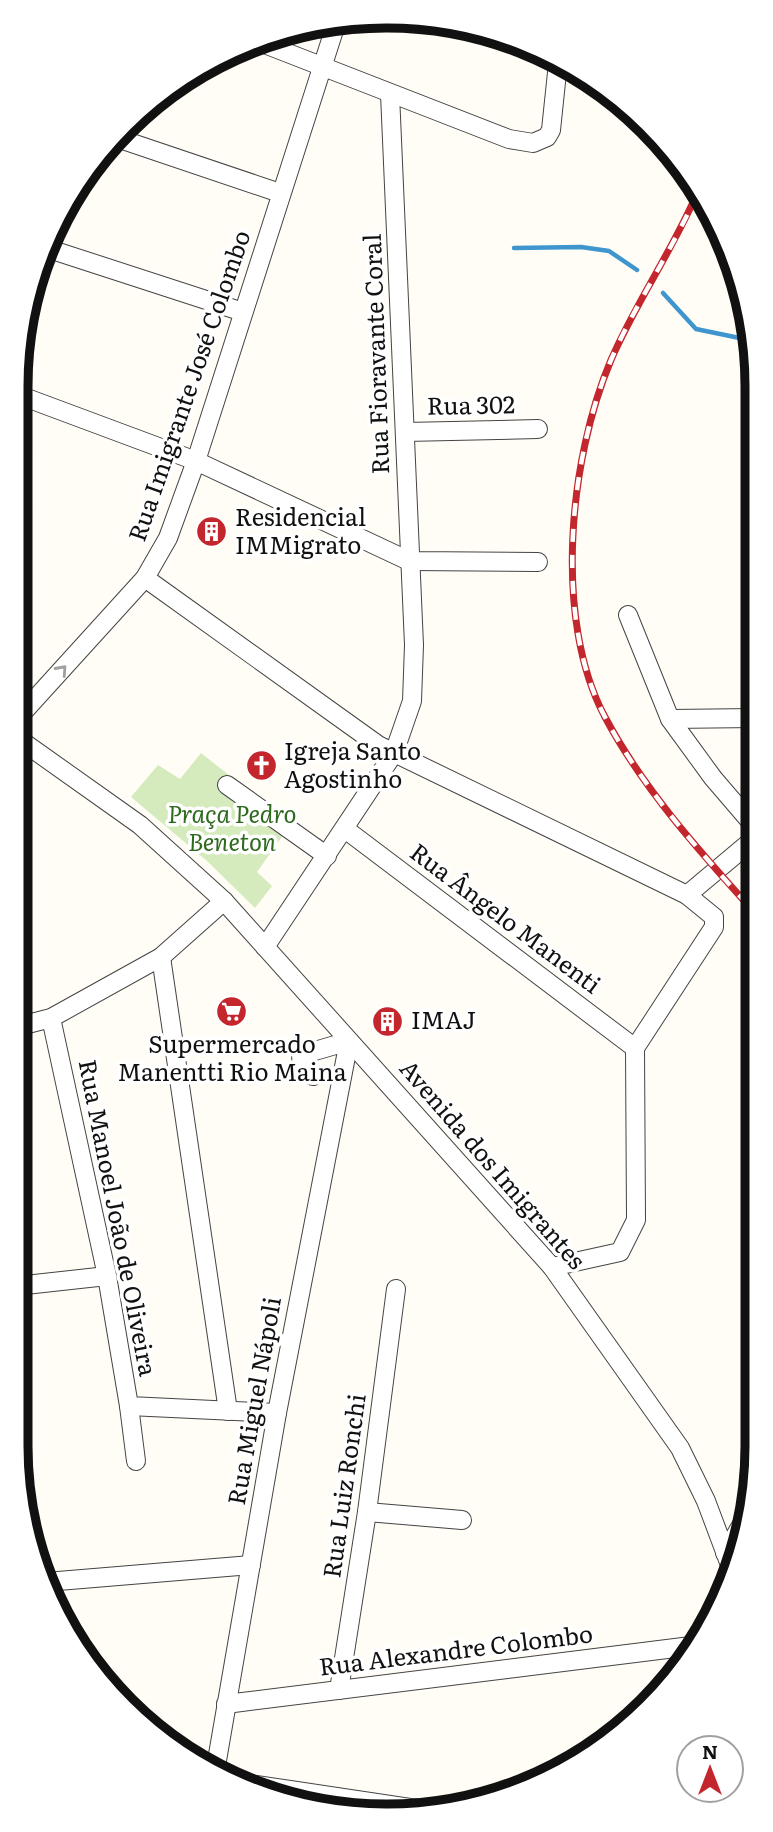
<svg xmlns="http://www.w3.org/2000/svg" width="773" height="1832" font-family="Literata,serif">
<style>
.grass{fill:#d5ebbd}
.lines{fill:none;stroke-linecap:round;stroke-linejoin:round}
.stream{stroke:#3f96cf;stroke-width:4.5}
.minor-casing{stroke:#444;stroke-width:20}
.minor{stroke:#fff;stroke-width:18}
.rail-casing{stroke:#c4262e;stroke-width:7}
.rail{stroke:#fff;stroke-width:4.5;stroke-dasharray:13;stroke-linecap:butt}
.oneway{stroke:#a0a0a0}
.labels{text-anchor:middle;stroke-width:7;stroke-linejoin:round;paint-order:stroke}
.street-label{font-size:24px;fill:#111;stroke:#fff}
.poi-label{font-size:24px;fill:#111;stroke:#fff;text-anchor:start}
.park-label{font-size:24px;font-style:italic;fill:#2f6b1f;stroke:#fff}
.rim{fill:none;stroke:#111;stroke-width:9}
</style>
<rect width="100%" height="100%" fill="#fffdf5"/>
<path class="grass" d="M201 753 291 824 257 872 272 886 255 908 207 861 131 797 158 765 180 779Z"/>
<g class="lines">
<g class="stream">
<path d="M514 248 581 247 609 251 637 270"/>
<path d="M663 293 696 329 754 341"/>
</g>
<defs>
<g id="minor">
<path d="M262 43 509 139 533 143 547 137 551 130 558 63"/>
<path d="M114 137 280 193"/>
<path d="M46 248 243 312"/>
<path d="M16 394 196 461 409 561 538 562"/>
<path d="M405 432 538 429"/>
<path d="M145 578 378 745 687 895"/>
<path d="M628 615 670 719 713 778 755 827"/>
<path d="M670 719 755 718"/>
<path d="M16 720 145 578 168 538 196 461 336 24"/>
<path d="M16 737 140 825 224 901 552 1267 680 1448 706 1501 733 1573"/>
<path d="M227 785 327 856"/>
<path d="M345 829 635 1048"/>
<path d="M265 947 394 753 412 701 414 645 390 94"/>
<path d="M161 957 228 1411"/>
<path d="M51 1018 107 1276 129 1406 277 1413"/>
<path d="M16 1027 51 1018 161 957 224 901"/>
<path d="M552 1267 620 1252 636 1220 635 1048 714 927V917L687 895 755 838"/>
<path d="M16 1286 107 1276"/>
<path d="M129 1406 136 1461"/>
<path d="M367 1512 462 1520"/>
<path d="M725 1553 745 1519"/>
<path d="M46 1582 251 1565"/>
<path d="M339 1690 367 1512 396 1289"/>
<path d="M226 1704 691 1646"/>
<path d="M215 1772 277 1413 349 1041 301 1055 302 1068 313 1076"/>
<path d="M244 1783 410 1808 437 1809"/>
</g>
</defs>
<use href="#minor" class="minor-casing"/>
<use href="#minor" class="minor"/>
<defs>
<path id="rail" d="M698 191C673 250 636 302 611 360 569 459 553 620 605 717 643 789 701 853 756 914"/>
</defs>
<use href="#rail" class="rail-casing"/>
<use href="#rail" class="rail"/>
</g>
<defs><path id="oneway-chevron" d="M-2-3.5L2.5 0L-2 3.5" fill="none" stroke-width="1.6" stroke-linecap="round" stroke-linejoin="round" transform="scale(1.75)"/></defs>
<use class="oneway" href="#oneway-chevron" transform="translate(62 670) rotate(-48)"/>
<defs>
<symbol id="building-disc" viewBox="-11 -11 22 22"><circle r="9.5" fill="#c4262e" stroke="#fff"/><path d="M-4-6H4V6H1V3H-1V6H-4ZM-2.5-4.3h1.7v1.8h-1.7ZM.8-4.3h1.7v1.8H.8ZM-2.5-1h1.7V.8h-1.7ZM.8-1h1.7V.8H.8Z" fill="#fff"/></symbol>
<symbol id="church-disc" viewBox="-11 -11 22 22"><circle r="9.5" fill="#c4262e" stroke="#fff"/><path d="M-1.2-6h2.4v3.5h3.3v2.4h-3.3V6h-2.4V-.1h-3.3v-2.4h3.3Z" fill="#fff"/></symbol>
<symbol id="supermarket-disc" viewBox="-11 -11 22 22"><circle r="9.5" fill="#c4262e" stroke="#fff"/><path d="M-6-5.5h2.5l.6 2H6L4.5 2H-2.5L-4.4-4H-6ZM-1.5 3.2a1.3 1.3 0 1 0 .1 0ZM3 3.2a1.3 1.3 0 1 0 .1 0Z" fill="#fff"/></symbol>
</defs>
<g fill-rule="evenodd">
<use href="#building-disc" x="194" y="514" width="35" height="35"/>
<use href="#church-disc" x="244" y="748" width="35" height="35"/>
<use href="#supermarket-disc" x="214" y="994" width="35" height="35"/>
<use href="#building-disc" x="370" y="1004" width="35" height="35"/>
</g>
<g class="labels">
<g class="street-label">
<text transform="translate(377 354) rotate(-92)" y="8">Rua Fioravante Coral</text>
<text transform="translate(190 386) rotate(-71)" y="8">Rua Imigrante José Colombo</text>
<text transform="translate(471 406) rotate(-1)" y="8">Rua 302</text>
<text transform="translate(505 919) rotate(37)" y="8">Rua Ângelo Manenti</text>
<text transform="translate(492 1165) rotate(49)" y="8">Avenida dos Imigrantes</text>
<text transform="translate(117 1218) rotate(79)" y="8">Rua Manoel João de Oliveira</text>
<text transform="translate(255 1401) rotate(-80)" y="8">Rua Miguel Nápoli</text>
<text transform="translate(345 1486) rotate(-82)" y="8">Rua Luiz Ronchi</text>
<text transform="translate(456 1651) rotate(-7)" y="8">Rua Alexandre Colombo</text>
</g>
<g class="poi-label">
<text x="235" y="526">Residencial<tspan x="235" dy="28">IMMigrato</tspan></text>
<text x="284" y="760">Igreja Santo<tspan x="284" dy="28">Agostinho</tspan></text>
<text x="411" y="1029">IMAJ</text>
<text x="232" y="1053" text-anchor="middle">Supermercado<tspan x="232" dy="28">Manentti Rio Maina</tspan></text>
</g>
<g class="park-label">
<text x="232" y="823">Praça Pedro<tspan x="232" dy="28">Beneton</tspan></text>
</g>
</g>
<path d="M0 0H773V1832H0ZM386 28H387A358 358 0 0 1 745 386V1446A358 358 0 0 1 387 1804H386A358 358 0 0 1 28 1446V386A358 358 0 0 1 386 28Z" fill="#fff" fill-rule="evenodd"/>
<path class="rim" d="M386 28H387A358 358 0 0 1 745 386V1446A358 358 0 0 1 387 1804H386A358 358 0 0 1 28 1446V386A358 358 0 0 1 386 28Z"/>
<g transform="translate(710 1769)"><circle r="33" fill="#ffffff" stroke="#a0a0a0" stroke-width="2"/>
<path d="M0-5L12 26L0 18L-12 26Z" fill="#c4262e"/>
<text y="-10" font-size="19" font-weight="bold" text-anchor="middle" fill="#111111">N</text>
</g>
</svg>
